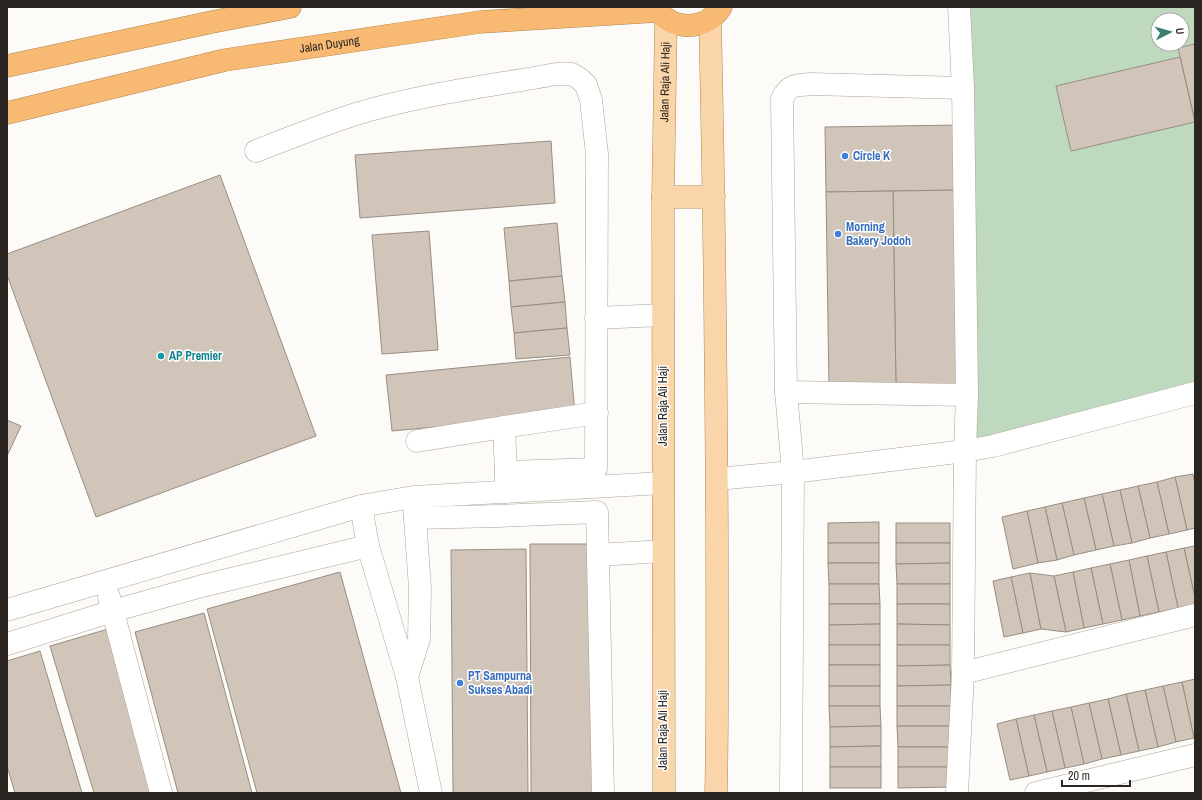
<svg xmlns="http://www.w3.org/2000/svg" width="1202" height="800" font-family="'Archivo Narrow',sans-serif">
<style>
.green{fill:#bed9be;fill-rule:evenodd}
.building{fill:#d1c5b9;stroke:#988d82}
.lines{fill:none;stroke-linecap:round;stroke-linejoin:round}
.minor-casing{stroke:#aea297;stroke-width:23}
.major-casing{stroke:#b08656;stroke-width:23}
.highway-casing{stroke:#b08656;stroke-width:23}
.minor{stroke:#fff;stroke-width:22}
.major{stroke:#fbd5aa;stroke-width:22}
.highway{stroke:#f8b972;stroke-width:22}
.shop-dot{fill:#3f7fe0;stroke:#fff;stroke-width:1.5}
.culture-dot{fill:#0f9aa8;stroke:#fff;stroke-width:1.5}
.labels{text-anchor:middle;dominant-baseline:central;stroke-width:3;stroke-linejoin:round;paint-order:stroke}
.street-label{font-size:12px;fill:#2b2622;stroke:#fff}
.shop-label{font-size:12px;font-weight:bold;fill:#366cbe;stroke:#fff;text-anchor:start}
.culture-label{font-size:12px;font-weight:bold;fill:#0d838f;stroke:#fff;text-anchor:start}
</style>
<rect width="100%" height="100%" fill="#fdfbf8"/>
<path class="green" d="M967,7H1195V385L970,447ZM1158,20H1182V44H1158Z"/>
<g class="building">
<path d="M1195,44V121L1178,48Z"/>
<path d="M1180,57L1195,122L1071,151L1056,86Z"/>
<path d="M959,125L960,190L826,192L825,127Z"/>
<path d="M551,141L555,203L360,218L355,155Z"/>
<path d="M220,175L316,436L96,517L7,275V254Z"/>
<path d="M960,190L963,386L896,387L893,191Z"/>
<path d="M893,191L896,387L829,388L826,192Z"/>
<path d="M557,223L562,276L509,281L504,228Z"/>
<path d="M429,231L438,350L382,354L372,235Z"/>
<path d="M562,276L565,302L511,307L509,281Z"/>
<path d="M565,302L567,328L514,333L511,307Z"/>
<path d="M567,328L570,355L516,359L514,333Z"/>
<path d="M570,357L575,414L392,431L386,375Z"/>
<path d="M7,420L21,426L7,456Z"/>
<path d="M1193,474L1195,484V528L1187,530L1175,477Z"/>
<path d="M1175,477L1187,530L1169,534L1157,482Z"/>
<path d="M1157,482L1169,534L1150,538L1138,486Z"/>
<path d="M1138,486L1150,538L1132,543L1120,490Z"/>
<path d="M1120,490L1132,543L1114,546L1102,494Z"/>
<path d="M1102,494L1114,546L1096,550L1084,498Z"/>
<path d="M1084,498L1096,550L1074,555L1062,503Z"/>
<path d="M1062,503L1074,555L1057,560L1045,507Z"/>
<path d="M1045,507L1057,560L1038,563L1027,511Z"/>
<path d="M1027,511L1038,563L1013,569L1002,517Z"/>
<path d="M879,522V543H828V523Z"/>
<rect x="896" y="523" width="54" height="20"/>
<rect x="828" y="543" width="51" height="20"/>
<path d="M896,543H950V563L896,564Z"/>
<path d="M530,544H594L596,793H531Z"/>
<path d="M1195,546V598L1184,548Z"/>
<path d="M1184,548L1195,598V604L1178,608L1166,552Z"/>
<path d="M526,549L528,793H453L451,550Z"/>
<path d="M1166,552L1178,608L1159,612L1147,556Z"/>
<path d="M1147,556L1159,612L1140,616L1129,560Z"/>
<path d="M1129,560L1140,616L1122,620L1110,564Z"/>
<path d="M828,563H879V584H829Z"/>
<path d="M950,563V584H897L896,564Z"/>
<path d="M1110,564L1122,620L1103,624L1091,568Z"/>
<path d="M1091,568L1103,624L1084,628L1073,572Z"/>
<path d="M340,572L401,793H257L207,609Z"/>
<path d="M1073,572L1084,628L1066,632L1054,576Z"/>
<path d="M1030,573L1041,629L1023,633L1011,577Z"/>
<path d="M1030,573L1054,576L1066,632L1041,629Z"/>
<path d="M1011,577L1023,633L1004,637L993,581Z"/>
<path d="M829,584H879L880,604H829Z"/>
<rect x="897" y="584" width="53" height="20"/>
<path d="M829,604H880V624L829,625Z"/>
<path d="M897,604H950V625L897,624Z"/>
<path d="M204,613L252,793H178L135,632Z"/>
<path d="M880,624V645H829V625Z"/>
<path d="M897,624L950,625V645H897Z"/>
<path d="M108,629L157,793H94L50,646Z"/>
<rect x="829" y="645" width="51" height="20"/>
<path d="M897,645H950V665L897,666Z"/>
<path d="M40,651L82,793H15L7,766V661Z"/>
<rect x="829" y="665" width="51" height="21"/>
<path d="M950,665L951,685L897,686V666Z"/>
<path d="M1195,679V738H1194L1182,682Z"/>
<path d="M1182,682L1194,738L1176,742L1163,686Z"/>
<path d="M951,685V706H897V686Z"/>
<rect x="829" y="686" width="51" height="20"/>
<path d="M1163,686L1176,742L1158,747L1145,690Z"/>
<path d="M1145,690L1158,747L1139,751L1126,694Z"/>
<path d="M1126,694L1139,751L1121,755L1108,699Z"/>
<path d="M1108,699L1121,755L1102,759L1089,703Z"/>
<path d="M1089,703L1102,759L1084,764L1071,707Z"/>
<path d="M829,706H880L881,726L830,727Z"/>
<rect x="897" y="706" width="54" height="20"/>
<path d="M1071,707L1084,764L1065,768L1052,711Z"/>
<path d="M1052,711L1065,768L1047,772L1034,715Z"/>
<path d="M1034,715L1047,772L1029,776L1016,719Z"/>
<path d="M1016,719L1029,776L1010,780L997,724Z"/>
<path d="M881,726V746L830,747V727Z"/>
<path d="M897,726H951V747H898Z"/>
<path d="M881,746V767H830V747Z"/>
<rect x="898" y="747" width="53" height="20"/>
<rect x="830" y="767" width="51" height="21"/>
<path d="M898,767H951V787L898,788Z"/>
</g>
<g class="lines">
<g class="minor-casing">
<g id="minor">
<path d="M256,151C289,138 322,125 356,114C421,94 490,86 556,74H572L580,79L586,85L591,100L597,154L596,469L506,472V492"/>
<path d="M596,318L663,315"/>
<path d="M786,392L967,395"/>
<path d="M504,427L597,413"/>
<path d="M417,441L504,427L506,472"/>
<path d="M717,479L793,472L965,451L993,446L1195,393"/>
<path d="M361,506L368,546L407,677L431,793"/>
<path d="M415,518L498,516L597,512L603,793"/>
<path d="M598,555L663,551"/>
<path d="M109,597L161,793"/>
<path d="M7,610L361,506L413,497L663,483"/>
<path d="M7,644L113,611L202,586L368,546"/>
<path d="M963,673L1195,615"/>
<path d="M407,677L419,639L420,588L414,504"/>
<path d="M791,793L793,472L786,392L782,99C790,83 796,86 811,84L963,88"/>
<path d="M957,793L963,673L965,451L967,395L963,88L959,7"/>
<path d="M1036,793L1195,755"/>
</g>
</g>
<g class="major-casing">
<g id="major">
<path d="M710,19C714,190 716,362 717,533C717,619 718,706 716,793"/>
<path d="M663,197H714"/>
<path id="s1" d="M664,793L663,197L666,19"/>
</g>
</g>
<g class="highway-casing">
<g id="highway">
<path d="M656,7C670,32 707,31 721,7"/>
<path d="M7,66L212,22L290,7"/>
<path id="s2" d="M7,113L225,60L480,22L658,11"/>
</g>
</g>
<use href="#minor" class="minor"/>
<use href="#major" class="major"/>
<use href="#highway" class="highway"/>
</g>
<g class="shop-dot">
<circle cx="845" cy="156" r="4"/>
<circle cx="838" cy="234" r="4"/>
<circle cx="460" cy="683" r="4"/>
</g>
<circle class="culture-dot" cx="161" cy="356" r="4"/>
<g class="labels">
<g class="street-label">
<text stroke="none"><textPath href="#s2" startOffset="330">Jalan Duyung</textPath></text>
<text stroke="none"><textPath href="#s1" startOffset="711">Jalan Raja Ali Haji</textPath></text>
<text transform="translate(663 406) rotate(-90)">Jalan Raja Ali Haji</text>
<text transform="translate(663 730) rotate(-90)">Jalan Raja Ali Haji</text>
</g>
<g class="shop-label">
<text x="853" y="156">Circle K</text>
<text x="846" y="227">Morning<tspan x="846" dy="14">Bakery Jodoh</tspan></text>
<text x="468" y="676">PT Sampurna<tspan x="468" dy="14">Sukses Abadi</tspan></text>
</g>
<g class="culture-label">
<text x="169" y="356">AP Premier</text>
</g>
</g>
<rect width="1202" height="800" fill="none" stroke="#2b2622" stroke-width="16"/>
<g transform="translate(1170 32) rotate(84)"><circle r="19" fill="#ffffff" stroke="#aaa8a7"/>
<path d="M0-3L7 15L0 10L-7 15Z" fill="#3b7f73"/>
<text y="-6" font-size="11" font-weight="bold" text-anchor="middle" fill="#2b2622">U</text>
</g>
<path d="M1062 780v6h68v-6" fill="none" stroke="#2b2622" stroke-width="2"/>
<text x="1068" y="780" font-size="12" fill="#2b2622" stroke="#ffffff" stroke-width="3" paint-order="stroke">20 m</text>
</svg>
